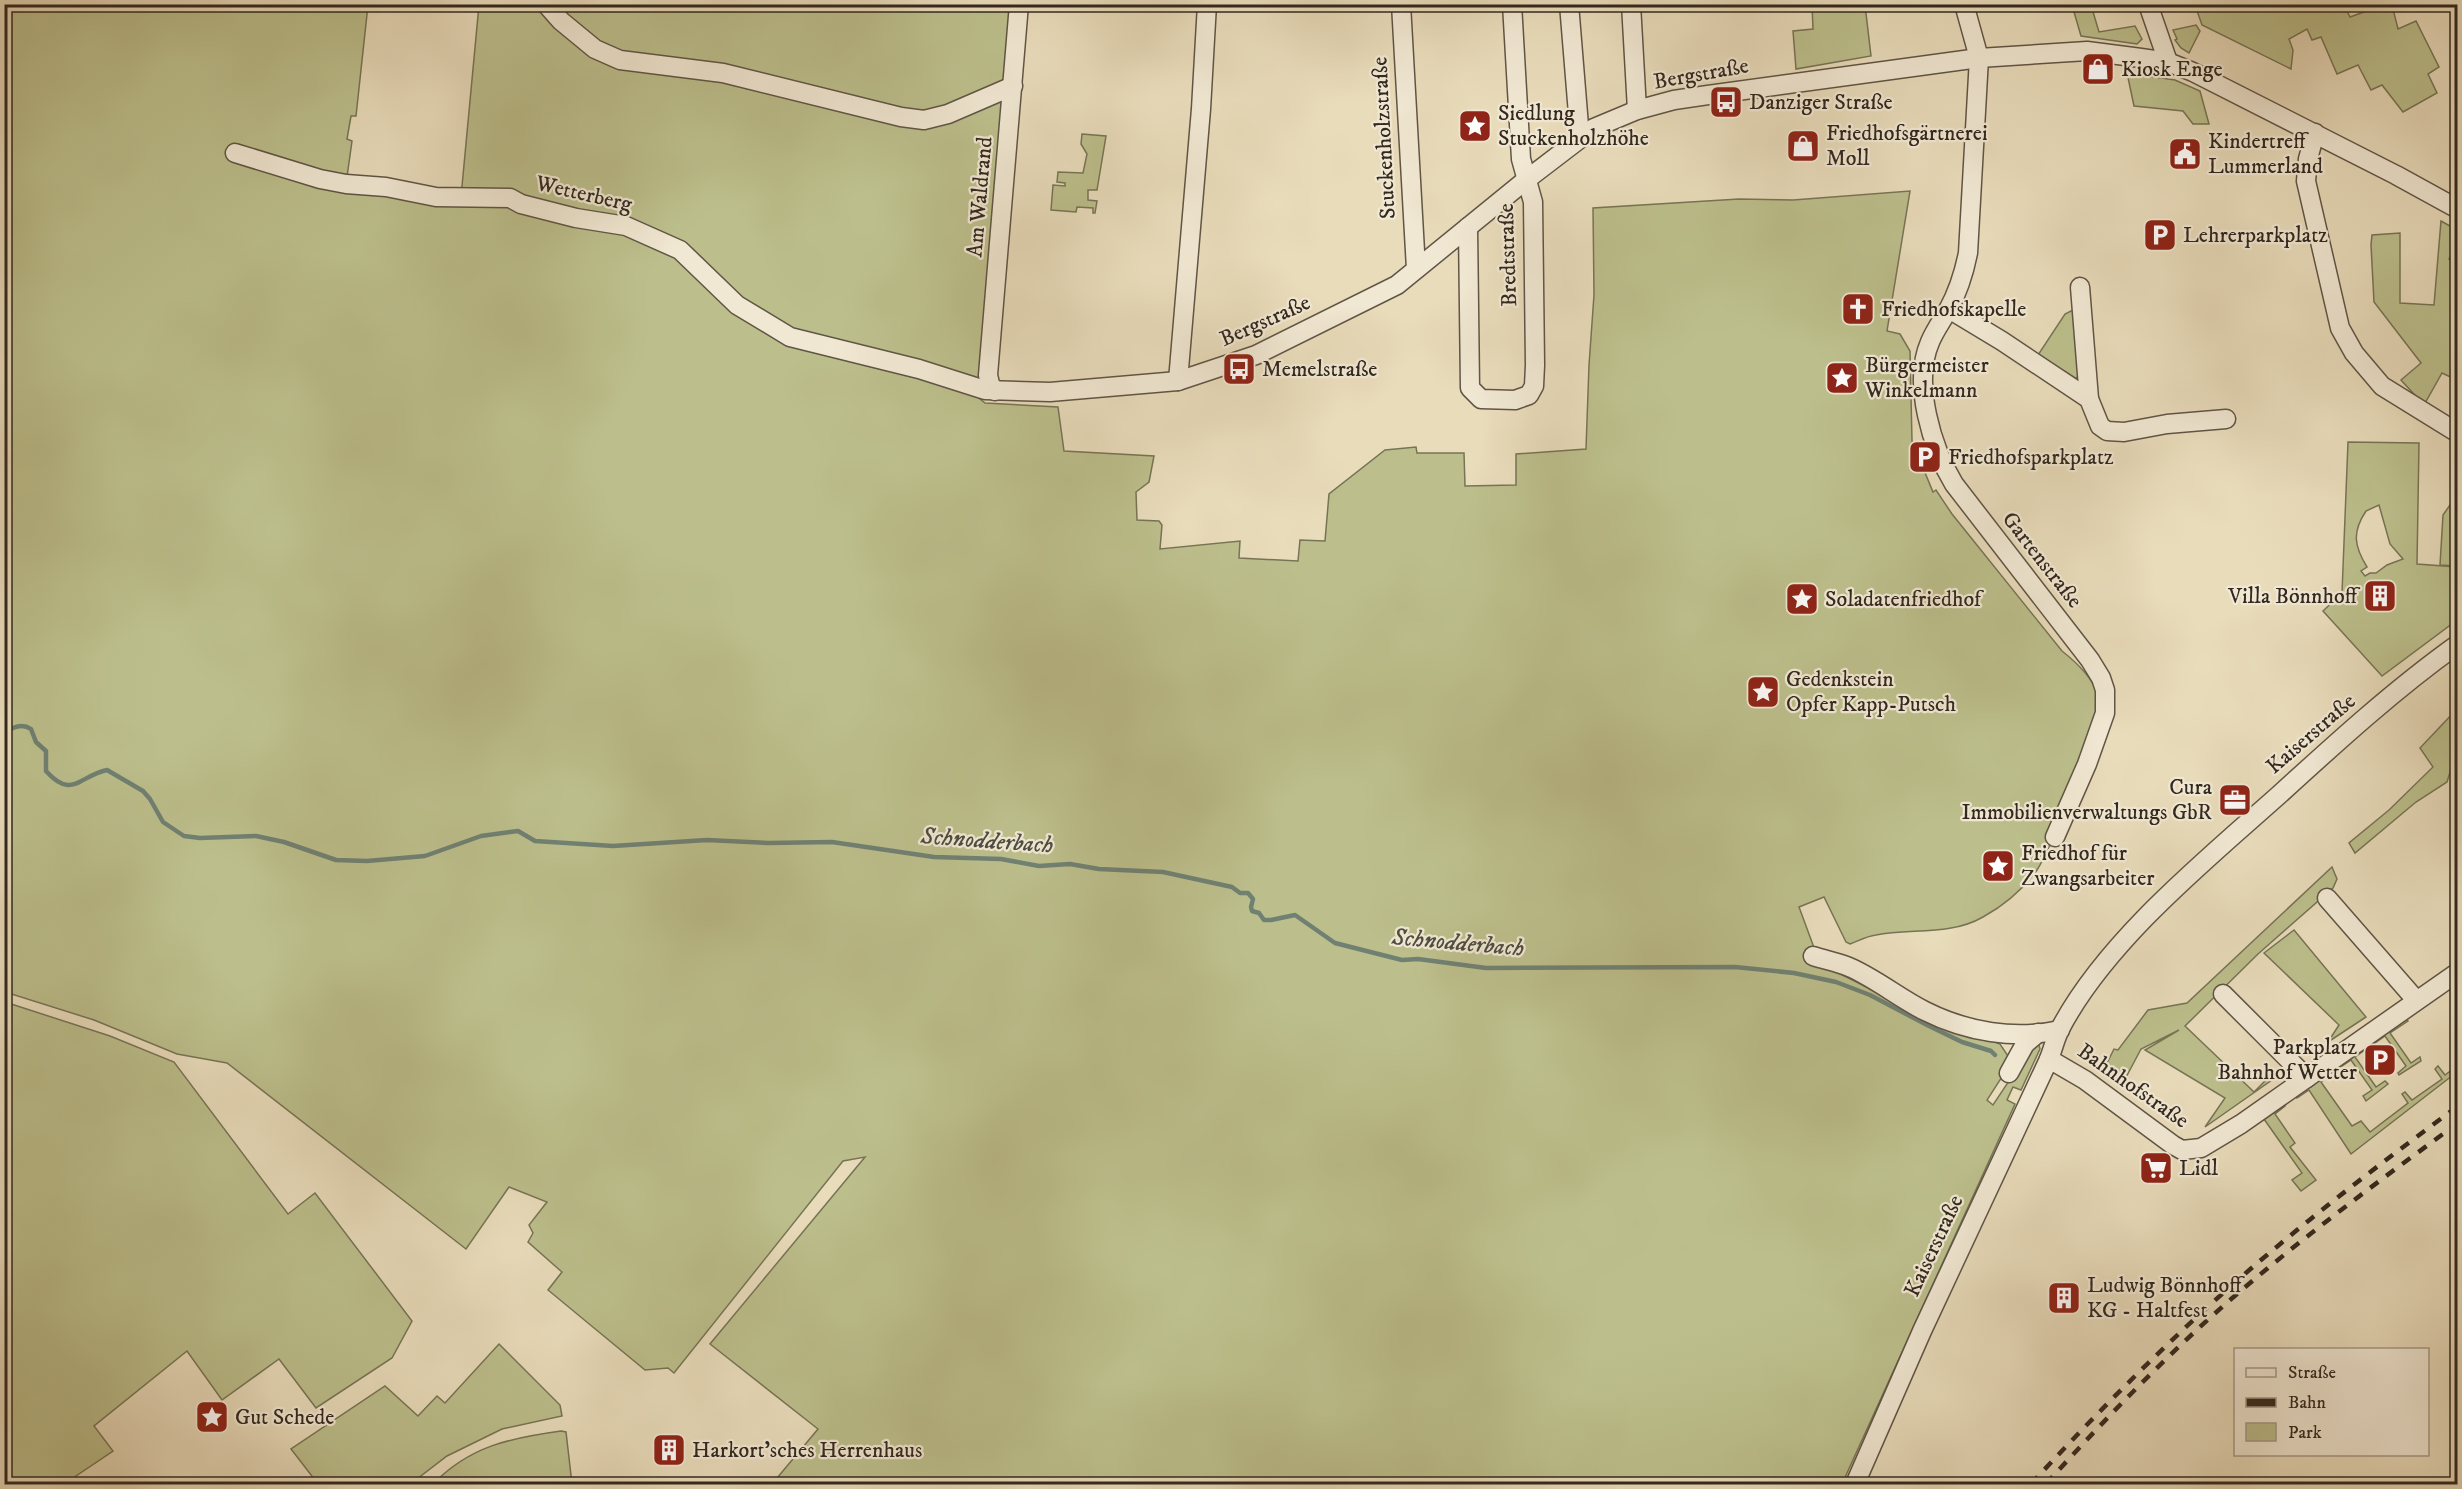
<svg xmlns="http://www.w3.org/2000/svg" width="2462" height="1489" font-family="'IM FELL DW Pica',serif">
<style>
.green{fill:#bcbf8c;stroke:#777456;stroke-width:1.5;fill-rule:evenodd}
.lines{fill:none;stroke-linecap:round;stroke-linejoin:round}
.stream{stroke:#708173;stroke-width:4.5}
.minor-casing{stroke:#605546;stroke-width:21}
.minor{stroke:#f1e8d3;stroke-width:18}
.rail{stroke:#32281f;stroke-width:4.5;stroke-dasharray:10 10;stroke-linecap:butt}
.labels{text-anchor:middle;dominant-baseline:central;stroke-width:4.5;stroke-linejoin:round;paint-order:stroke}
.poi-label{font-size:22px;fill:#32281f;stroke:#f1e8d3;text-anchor:start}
.street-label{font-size:22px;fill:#32281f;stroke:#f1e8d3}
.water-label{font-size:24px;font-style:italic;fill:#4c4d42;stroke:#f1e8d3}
</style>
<rect width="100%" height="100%" fill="#e9dcbb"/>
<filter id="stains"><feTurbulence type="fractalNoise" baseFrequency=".00333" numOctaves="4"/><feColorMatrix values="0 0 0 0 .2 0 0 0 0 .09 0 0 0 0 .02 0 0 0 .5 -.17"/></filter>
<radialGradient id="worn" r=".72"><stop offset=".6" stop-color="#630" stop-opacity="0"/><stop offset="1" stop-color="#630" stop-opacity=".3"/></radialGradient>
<g class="green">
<path d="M4,5H368L356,116H351L347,139L352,141L346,184L461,197L479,5H1014L982,382L978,391L979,398L985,403L1058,407L1064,451L1154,456L1149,482L1136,492L1137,520L1159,521L1162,525L1160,549L1240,541L1239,558L1298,561L1300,540L1325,541L1329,494L1385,450L1416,447L1417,453H1464L1465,486L1516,485V454L1586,449L1589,365L1594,295L1593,208L1739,199L1793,200L1910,191L1887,331L1900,334L1910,351L1912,441L1933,492L1936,490L1952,514L2062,651C2076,662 2093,679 2099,696C2107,716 2051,849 2037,870C2023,889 2003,906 1983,917C1950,936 1911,928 1876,935C1867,936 1858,941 1850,944L1846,942L1824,897L1799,907L1816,953L1830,969L1925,1016L2000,1044L2010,1059L2009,1066L1987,1100L1993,1105L2033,1045H2039L2040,1049L2021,1090L2013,1087L2007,1100L2015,1104L1842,1484H772L818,1429L710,1344L865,1157L843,1161L674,1373L668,1368L645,1370L548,1290L562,1272L528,1242L533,1233L529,1225L547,1202L509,1187L466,1249L227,1063L177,1054L94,1020L5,992Z"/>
<path d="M1812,5H1865L1871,56L1796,69L1793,31L1813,29Z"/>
<path d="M2072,5H2091L2099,32L2135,26L2142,39L2137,44L2081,36Z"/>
<path d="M2195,5H2344L2350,17L2383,5H2392L2398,29L2416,21L2439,67L2428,74L2437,93L2403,112L2382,85L2371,90L2358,65L2337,74L2321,37L2312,40L2307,29L2289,39L2293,50L2291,69L2202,25Z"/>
<path d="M2196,25L2200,31L2189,53L2181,48L2175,40L2177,39L2173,30Z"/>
<path d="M2127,73L2175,80L2200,91L2209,124H2193L2183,111L2134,106Z"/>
<path d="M1082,134L1106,136L1097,190H1088V200L1097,201L1095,213H1093V208L1077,207L1076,212L1051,210L1053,185L1065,186V183L1057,182L1058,172L1083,173L1087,154L1081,144Z"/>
<path d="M2441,221L2457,230V241L2449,259L2457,264V380L2442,373L2424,405L2401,380L2421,363L2374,302L2371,245L2372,235L2400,233V303L2434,305Z"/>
<path d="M2071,311H2073L2079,377L2075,378L2038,355L2065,314Z"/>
<path d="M2348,442L2419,443L2417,564L2457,567V620L2382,676L2323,611L2342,593ZM2379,505L2390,544L2403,559L2387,565L2376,573H2370L2365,576L2361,571L2367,567C2354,546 2352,532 2366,511Z"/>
<path d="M2457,495V566L2440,565L2443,515Z"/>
<path d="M2457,709V750L2447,782L2416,802L2355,853L2349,843L2389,810L2433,767L2420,748Z"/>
<path d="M2332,867L2337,879L2333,888L2258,954L2185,1026L2254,1092L2276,1070L2279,1075L2205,1127L2225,1098L2145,1050L2179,1030L2141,1049L2122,1085L2103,1071L2114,1049L2118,1050L2148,1010L2187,1003Z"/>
<path d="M2294,930L2366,1017L2328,1042L2339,1025L2264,953Z"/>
<path d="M5,1002L110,1036L174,1062L288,1214L315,1193L412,1321L392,1358L316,1408L279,1359L222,1400L187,1351L94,1426L113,1451L64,1484H5Z"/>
<path d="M2406,1017L2408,1021L2390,1033L2411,1063L2420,1057L2421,1061L2399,1075L2398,1073L2406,1066L2385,1036L2355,1057L2376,1087L2385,1081L2388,1084L2366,1101L2363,1096L2372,1090L2351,1060L2342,1066L2339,1063Z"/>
<path d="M2438,1066L2445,1075L2457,1066V1072L2351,1154L2309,1090L2297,1098L2294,1094L2327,1071L2329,1075L2321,1082L2352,1126L2361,1121L2370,1132L2408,1103L2402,1094L2405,1092L2412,1100L2442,1079L2435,1069Z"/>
<path d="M2283,1102L2285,1106L2275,1114L2295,1143L2290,1147L2316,1180L2301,1191L2292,1180L2302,1173L2264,1119Z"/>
<path d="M499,1344L560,1405L562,1416L502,1429L447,1456L417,1479L414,1484H318L291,1449L385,1386L418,1416L437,1396L445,1403Z"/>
<path d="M561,1431L566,1432L572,1484H433C470,1446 510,1438 561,1431Z"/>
</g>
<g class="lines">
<path class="stream" d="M4,733C13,727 22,723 31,729L36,742L46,751V771C72,800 79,776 107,770L143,791L150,799L163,822L184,836L200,838L256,836L284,842L336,860L367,861L425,856L481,836L518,831L535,841L613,846L707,840L768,843L832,842L934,857L1001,859L1039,866L1070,864L1099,869L1163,872L1232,887L1240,893H1248L1253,899L1251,907L1252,911L1259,913L1264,920H1271L1295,915L1335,943L1402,960L1418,959L1486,968L1735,967L1794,973L1836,982L1870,995L1929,1026L1962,1042L1991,1051L1995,1055"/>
<g class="minor-casing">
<g id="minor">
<path d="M546,4L561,21L595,49L620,60L723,73L901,117L924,120L948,114L1013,86"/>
<path d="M1401,4L1416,269"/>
<path d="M1569,4L1579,126L1583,135"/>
<path d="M1631,4L1637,110"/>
<path d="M1964,4L1979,58L1968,253C1964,273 1958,292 1948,310C1942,321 1935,330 1930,342C1912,383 1932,448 1954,484L2090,660L2101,678L2105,690V713L2087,764L2055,837"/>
<path d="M2148,4L2168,62"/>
<path d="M2315,133L2308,159L2306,181L2340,328L2354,353L2382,386L2458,433"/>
<path d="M235,153L320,179L346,184L386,187L436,197L510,198L521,204L576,218L626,226L680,250L737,305L790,337L919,369L985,390L1050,392L1178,381L1256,355L1397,285L1526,180L1594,128L1637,110L1674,100L1708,95L1979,58L2087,51L2141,58L2168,62L2193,72L2396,175L2458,209"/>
<path d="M1468,227L1470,388L1481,399L1515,400L1529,395L1534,386L1535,365L1533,202L1521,159L1512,4"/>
<path d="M2080,287L2089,399"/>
<path d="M1949,309L2002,341L2089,399L2100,426L2107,431L2124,432L2167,424L2226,419"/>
<path d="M1178,381L1201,109L1207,4"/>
<path d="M995,391L990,384L988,375L1019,4"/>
<path d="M2327,898L2416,1000"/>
<path d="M1813,956C1825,960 1837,962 1849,967C1875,978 1899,998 1925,1011C1967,1032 2015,1040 2060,1030"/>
<path d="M2223,994L2307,1078"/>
<path d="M2049,1059L2085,1080L2173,1145L2182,1150L2201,1148L2241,1124L2458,972"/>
<path d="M2009,1073L2025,1044L2038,1033"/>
<path d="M1855,1484L1922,1331L2049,1059C2053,1049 2055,1039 2060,1029C2106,941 2206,860 2280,794C2337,742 2395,689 2458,644"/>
</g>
</g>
<use href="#minor" class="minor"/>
<g class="rail">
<path d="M2031,1484C2092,1418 2155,1354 2222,1294C2297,1227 2377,1166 2458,1106"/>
<path d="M2046,1484C2104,1420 2165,1357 2230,1300C2303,1237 2380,1180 2458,1123"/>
</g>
</g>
<defs>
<g id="shop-square" transform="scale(1.725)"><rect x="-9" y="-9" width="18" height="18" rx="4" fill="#8f2418" stroke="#f1e8d3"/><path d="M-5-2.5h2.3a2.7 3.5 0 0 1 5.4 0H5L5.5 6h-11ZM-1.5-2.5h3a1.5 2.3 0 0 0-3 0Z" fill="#fff"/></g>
<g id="bus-square" transform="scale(1.725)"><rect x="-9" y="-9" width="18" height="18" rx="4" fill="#8f2418" stroke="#f1e8d3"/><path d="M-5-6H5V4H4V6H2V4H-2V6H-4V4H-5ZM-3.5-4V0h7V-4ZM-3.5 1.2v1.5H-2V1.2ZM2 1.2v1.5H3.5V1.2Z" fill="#fff"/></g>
<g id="sight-square" transform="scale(1.725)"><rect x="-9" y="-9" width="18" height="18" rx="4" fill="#8f2418" stroke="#f1e8d3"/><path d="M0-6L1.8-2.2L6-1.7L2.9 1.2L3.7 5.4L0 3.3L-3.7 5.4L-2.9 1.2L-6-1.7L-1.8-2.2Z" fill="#fff"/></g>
<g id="civic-square" transform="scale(1.725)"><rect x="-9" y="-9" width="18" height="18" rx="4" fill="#8f2418" stroke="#f1e8d3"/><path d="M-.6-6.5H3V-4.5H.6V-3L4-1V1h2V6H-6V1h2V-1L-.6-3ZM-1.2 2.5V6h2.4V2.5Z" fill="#fff"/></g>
<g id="parking-square" transform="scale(1.725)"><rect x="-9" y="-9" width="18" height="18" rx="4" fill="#8f2418" stroke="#f1e8d3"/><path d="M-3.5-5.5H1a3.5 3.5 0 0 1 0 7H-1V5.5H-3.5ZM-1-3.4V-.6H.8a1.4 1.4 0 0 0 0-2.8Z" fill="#fff"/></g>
<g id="church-square" transform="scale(1.725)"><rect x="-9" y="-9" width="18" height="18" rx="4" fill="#8f2418" stroke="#f1e8d3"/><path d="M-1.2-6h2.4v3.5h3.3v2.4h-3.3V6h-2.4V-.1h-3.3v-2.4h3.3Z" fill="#fff"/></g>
<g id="building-square" transform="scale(1.725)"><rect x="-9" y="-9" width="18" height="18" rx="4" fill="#8f2418" stroke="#f1e8d3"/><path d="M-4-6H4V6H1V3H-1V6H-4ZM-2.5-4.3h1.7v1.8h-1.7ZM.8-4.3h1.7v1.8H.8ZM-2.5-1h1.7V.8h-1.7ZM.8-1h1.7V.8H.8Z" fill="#fff"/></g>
<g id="office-square" transform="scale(1.725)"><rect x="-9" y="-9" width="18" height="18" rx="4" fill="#8f2418" stroke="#f1e8d3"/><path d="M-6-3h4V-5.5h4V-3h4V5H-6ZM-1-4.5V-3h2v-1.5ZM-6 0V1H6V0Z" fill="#fff"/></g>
<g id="supermarket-square" transform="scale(1.725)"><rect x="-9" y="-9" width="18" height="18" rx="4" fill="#8f2418" stroke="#f1e8d3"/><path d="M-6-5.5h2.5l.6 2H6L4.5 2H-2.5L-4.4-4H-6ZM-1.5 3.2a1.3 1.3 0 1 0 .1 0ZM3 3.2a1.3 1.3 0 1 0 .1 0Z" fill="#fff"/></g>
</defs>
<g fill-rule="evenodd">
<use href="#shop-square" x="2098" y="69"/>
<use href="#bus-square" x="1726" y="102"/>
<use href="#sight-square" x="1475" y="126"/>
<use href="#shop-square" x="1803" y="146"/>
<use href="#civic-square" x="2185" y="154"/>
<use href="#parking-square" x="2160" y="235"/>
<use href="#church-square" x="1858" y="309"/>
<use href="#bus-square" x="1239" y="369"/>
<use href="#sight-square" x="1842" y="378"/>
<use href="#parking-square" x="1925" y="457"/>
<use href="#building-square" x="2380" y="596"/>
<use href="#sight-square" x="1802" y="599"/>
<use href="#sight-square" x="1763" y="692"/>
<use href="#office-square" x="2235" y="800"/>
<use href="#sight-square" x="1998" y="866"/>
<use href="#parking-square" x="2380" y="1060"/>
<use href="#supermarket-square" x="2156" y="1168"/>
<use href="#building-square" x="2064" y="1298"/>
<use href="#sight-square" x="212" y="1417"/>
<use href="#building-square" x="669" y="1450"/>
</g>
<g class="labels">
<g class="poi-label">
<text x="2121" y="69">Kiosk Enge</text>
<text x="1749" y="102">Danziger Straße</text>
<text x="1498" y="113">Siedlung<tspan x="1498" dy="25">Stuckenholzhöhe</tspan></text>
<text x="1826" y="133">Friedhofsgärtnerei<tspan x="1826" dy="25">Moll</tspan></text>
<text x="2208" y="141">Kindertreff<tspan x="2208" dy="25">Lummerland</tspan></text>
<text x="2183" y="235">Lehrerparkplatz</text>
<text x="1881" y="309">Friedhofskapelle</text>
<text x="1865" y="365">Bürgermeister<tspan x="1865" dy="25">Winkelmann</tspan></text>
<text x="1262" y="369">Memelstraße</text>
<text x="1948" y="457">Friedhofsparkplatz</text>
<text x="2357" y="596" text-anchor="end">Villa Bönnhoff</text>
<text x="1825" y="599">Soladatenfriedhof</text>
<text x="1786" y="679">Gedenkstein<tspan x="1786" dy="25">Opfer Kapp-Putsch</tspan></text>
<text x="2212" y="787" text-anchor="end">Cura<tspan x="2212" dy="25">Immobilienverwaltungs GbR</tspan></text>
<text x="2021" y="853">Friedhof für<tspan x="2021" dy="25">Zwangsarbeiter</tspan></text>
<text x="2357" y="1047" text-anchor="end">Parkplatz<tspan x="2357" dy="25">Bahnhof Wetter</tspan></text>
<text x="2179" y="1168">Lidl</text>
<text x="2087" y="1285">Ludwig Bönnhoff<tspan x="2087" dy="25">KG - Haltfest</tspan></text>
<text x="235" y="1417">Gut Schede</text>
<text x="692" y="1450">Harkort'sches Herrenhaus</text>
</g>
<g class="street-label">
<text transform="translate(1701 74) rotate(-10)">Bergstraße</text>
<text transform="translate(1384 138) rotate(-93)">Stuckenholzstraße</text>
<text transform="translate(584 194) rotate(13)">Wetterberg</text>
<text transform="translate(980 197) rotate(-85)">Am Waldrand</text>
<text transform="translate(1508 255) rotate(-92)">Bredtstraße</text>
<text transform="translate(1265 321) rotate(-24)">Bergstraße</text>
<text transform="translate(2042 560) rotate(52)">Gartenstraße</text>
<text transform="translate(2311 734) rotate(-41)">Kaiserstraße</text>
<text transform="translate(2133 1086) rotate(35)">Bahnhofstraße</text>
<text transform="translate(1934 1246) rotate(-65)">Kaiserstraße</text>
</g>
<g class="water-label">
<text transform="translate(987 841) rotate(4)">Schnodderbach</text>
<text transform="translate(1458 943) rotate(5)">Schnodderbach</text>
</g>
</g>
<rect width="2462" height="1489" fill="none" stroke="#e9dcbb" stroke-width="24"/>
<rect x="6" y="6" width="2450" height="1477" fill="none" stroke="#32281f" stroke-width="3"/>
<rect x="12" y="12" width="2438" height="1465" fill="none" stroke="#32281f" stroke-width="1.5"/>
<rect x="2234" y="1348" width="195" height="108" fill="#f1e8d3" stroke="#a59b8b" stroke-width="1.5"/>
<rect x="2246" y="1368" width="30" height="9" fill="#f1e8d3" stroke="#a59b8b" stroke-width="1.5"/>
<text x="2288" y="1378" font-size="18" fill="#32281f">Straße</text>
<rect x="2246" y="1398" width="30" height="9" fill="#32281f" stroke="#a59b8b" stroke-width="1.5"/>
<text x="2288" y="1408" font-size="18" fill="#32281f">Bahn</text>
<rect x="2246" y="1423" width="30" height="18" fill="#bcbf8c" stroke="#a59b8b" stroke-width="1.5"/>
<text x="2288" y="1438" font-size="18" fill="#32281f">Park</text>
<rect width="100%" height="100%" filter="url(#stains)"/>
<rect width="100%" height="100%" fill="url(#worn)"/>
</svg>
